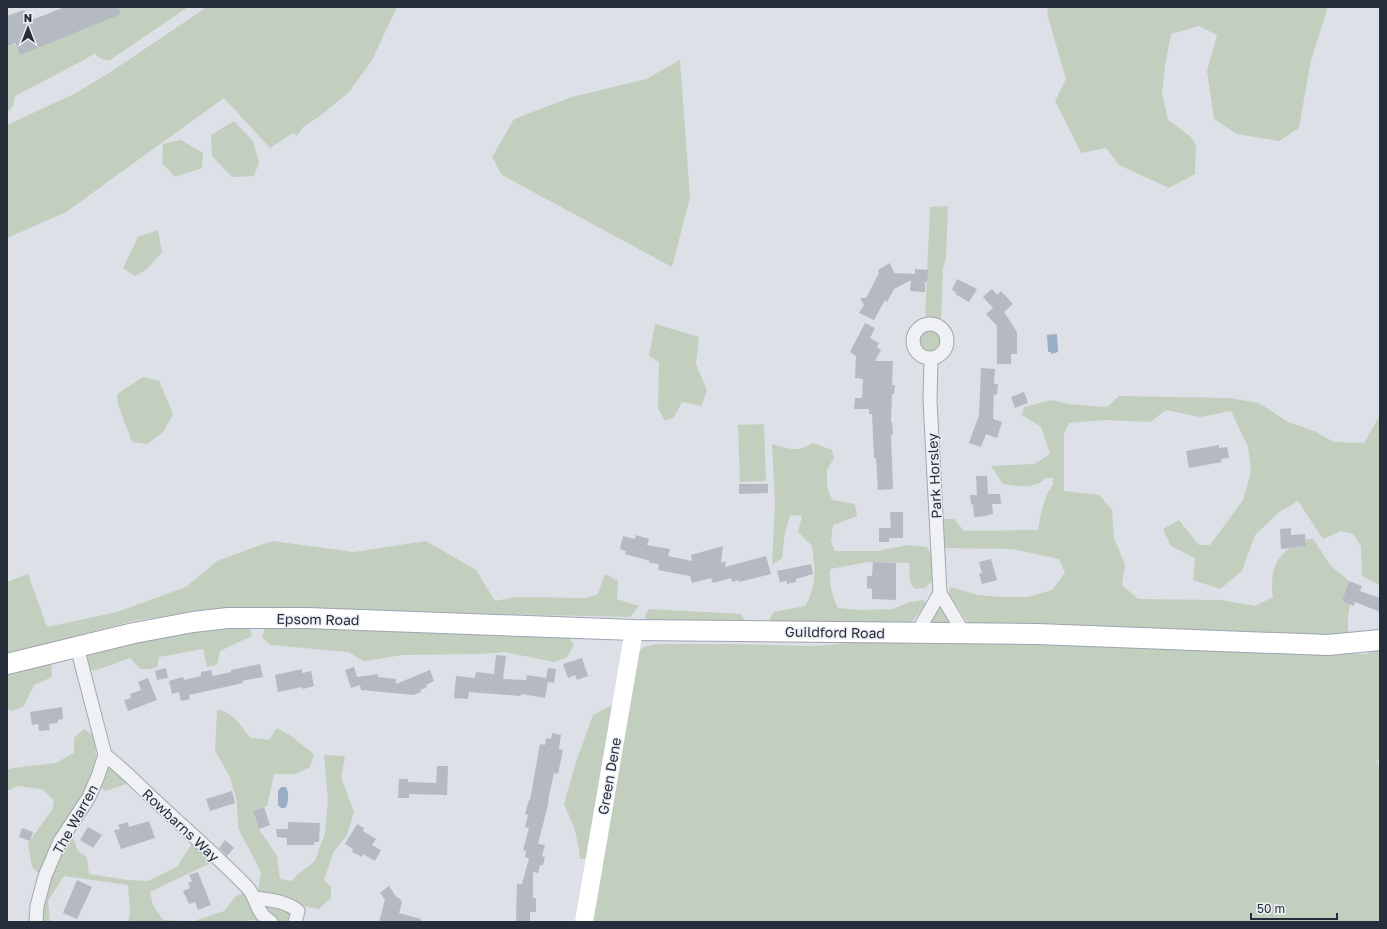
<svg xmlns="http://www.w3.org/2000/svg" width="1387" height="929" font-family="'Golos Text',sans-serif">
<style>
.green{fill:#c2cfbe}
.water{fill:#99adc4}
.building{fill:#b4b9c2}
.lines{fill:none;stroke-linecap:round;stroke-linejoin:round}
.street-casing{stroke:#a3a7af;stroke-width:15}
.primary-casing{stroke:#9da4b1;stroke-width:22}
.street{stroke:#eff1f4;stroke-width:13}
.secondary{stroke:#fff;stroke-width:18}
.primary{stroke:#fff;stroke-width:20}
.labels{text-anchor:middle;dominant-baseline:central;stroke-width:3;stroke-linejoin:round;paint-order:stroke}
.street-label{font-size:14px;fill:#272e3b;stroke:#eceff4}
</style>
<rect width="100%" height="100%" fill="#dde0e6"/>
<g class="green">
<path d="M118,7H188L110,60C103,60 99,59 95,53L84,60L15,96C14,103 14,108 7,112V47L15,44L20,55Z"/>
<path d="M207,7H397L372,60L349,92L320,116L303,127L297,136L293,133L270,148L224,98L66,212L7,238V125L74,94L109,73Z"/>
<path d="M1047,7H1328L1311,60L1299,128L1279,141L1237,134L1214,119L1207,71L1217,35L1199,26L1171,34L1165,65L1162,94L1168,120L1191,137L1196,145L1195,174L1169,188L1119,165L1106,148L1081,153L1055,101L1066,79L1048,17Z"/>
<path d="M680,60L690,197L672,267L502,175L492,157L514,119L572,97L646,79Z"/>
<path d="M234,121L253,141L259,163L254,176L232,177L212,156L211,135Z"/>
<path d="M181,140L203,153L202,168L175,177L162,163L163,144Z"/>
<path d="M948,206L946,258L943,269L941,320L925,319L930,207Z"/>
<path d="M158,230L162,252L147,269L135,276L123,268L138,237Z"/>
<path d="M655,324L699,337L696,364L707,391L701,406L682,402L674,417L665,421L658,408L659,362L649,356Z"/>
<circle cx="931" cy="340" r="12"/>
<path d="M1380,376V585L1362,576L1361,546L1353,534L1341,531L1323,539L1298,501L1279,512L1255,535L1242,571L1220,589L1193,580L1195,558L1171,546L1163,529L1179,520L1199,545H1210L1243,500L1251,472L1248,447L1231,411L1200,417L1166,410L1150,422L1104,420L1069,423L1064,433V491L1099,495L1112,510L1114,538L1125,564L1122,585L1138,599L1220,600L1255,606L1273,597C1270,578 1273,559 1290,548C1294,546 1301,547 1306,546V539H1313L1331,566L1349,581L1342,601L1350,604L1348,617V633L1337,640L977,629L968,623L949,594L950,587L978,595L1001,597H1028L1052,590L1065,573L1059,559L1012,549L943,548V519H954L964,531L1038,530C1041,514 1043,497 1053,485V478H1046C1034,490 1018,486 1003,484L991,466L1034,464L1050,454L1041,427L1022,415L1024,407L1051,400L1068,404L1107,407L1119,396L1229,398L1259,403L1288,422L1314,431L1334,442L1364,443L1379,417V384Z"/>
<path d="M143,377L159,381L173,414L163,432L147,444L132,442L118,405L117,394Z"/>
<path d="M764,424L766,481L740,482L738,425Z"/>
<path d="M813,443L832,450L834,458L827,470V487L832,500L855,504L857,516L833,525L831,541L835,551H877L908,545L927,547L933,559L932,581L925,588L915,589L910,582L909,563L868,562L830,569C829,583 832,596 838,608L859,610L893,609L910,602L924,600L926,604L910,624L775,623L769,620L774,612L805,606C817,587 815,568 812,546L798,532L802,516L790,515L785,532L782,558L772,565L775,503L772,444C789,449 797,453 813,443Z"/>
<path d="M272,541L354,552L426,541L476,570L495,601L515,597L585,598L598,594L605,574L618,581L617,599L639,606L630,617L227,608L137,620L7,654V582L28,574L47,627L117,612L186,587L217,561Z"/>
<path d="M941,606L952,624L928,628L934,608Z"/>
<path d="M649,609L741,614L745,620L737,622L647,620L644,617Z"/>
<path d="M248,623L252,636L220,651L217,665L207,667L203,649L159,657L157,667L151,669H140L130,658L94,671L88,668L84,654L85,649Z"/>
<path d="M266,624L568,636L574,645L566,658L554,662L504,652L480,654L403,655L364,661L348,652L270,645L262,637Z"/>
<path d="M870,641L1352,651L1359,654H1368L1373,647L1380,645V760L1377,761L1380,771V922H589L635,657L643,647L657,644H726L816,646Z"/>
<path d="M51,662L52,677L34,685L23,707L12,711L7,708V668Z"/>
<path d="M614,704L589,859H580L578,844L574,827L564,804L576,762L593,715Z"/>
<path d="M217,710C233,711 241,727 251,738L269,740L277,728L291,736L314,754L310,767L295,774H274L267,806L253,811L259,829L277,856L280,879L292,881L297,875L315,861L325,833L328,800L324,755L345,756L341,777L354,812L347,835L334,851L324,880L331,887V898L319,909L303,906L283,897H270L258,891L261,872L238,828L237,802L230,777L215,751Z"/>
<path d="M84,729L95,736L96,761L91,780L56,837L39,874L32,867L28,843L52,810L54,801L42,789L17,786L7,791V770L13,768L56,763L74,753V738Z"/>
<path d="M112,765L127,781L126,784L106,791L102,789L100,784L105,770L108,766Z"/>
<path d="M73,838L78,851L87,857L89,874L127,880L148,881L177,867L192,843L213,862L150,892L153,905L163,920L194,921L224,911L236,896L244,893L291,914L301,922H256L254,920L240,922H128L130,913L128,885L64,876L48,901L50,922H38L42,899L66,841Z"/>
</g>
<g class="water">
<path d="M1057,334L1058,352L1051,354V352H1048L1047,335Z"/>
<path d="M281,787H286C289,793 289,804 285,808H281L278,805V791Z"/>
</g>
<g class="building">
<path d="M65,7H118L121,14L20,55L15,43L7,47V16L24,10L29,21Z"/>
<path d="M890,263L894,273L915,274V269L928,270L927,282H925V292L910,291L911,280L894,289L887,302L885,300L874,320L859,313L864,305L860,298H866L879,273L878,270Z"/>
<path d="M957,279L977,289L969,302L955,294L956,292L952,290Z"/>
<path d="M992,289L997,295L1001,291L1013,304L1004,312L1017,332V354H1011V364H997V326L986,314L993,308L983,297Z"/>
<path d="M865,323L875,328L870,338L879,343L877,347L881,350L875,361H893L892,385H895L894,394H892L891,422H892L893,435H891L893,489L878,490L876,458H874L872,414H869V409H854L855,398H862L863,379L855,378L856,356L850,352Z"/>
<path d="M981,368L995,369L994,384H998L997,395L994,394L993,419L1002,422L997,438L986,434L981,447L969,443L979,415Z"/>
<path d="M1024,392L1028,403L1015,408L1011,397Z"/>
<path d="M1219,445V448L1227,447L1229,458L1221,459L1222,462L1189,468L1186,451Z"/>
<path d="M976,476H987L988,494H1000L1001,504H992L993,514L987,515V516L974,517L973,504L971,505L970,495H977Z"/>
<path d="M739,484H768V493L739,494Z"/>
<path d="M890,512H903V538H889V542H879V528H891Z"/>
<path d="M1291,528V535L1305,534L1306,546L1281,549L1280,529Z"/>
<path d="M636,535L649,539L647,545L670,549L668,556L692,561L691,555L723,546L721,563L726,561L725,567L766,556L771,574L739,582V580L732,582L731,578L713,583L711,578L692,583L690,576L658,570L659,564L649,563L650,561L625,554L626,551L620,549L623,536L635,539Z"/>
<path d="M991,559L997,580L982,584L979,574L982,573L979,562Z"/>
<path d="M873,562L896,563V600L872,599V589L867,588V576H872Z"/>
<path d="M811,564L813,574L796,579V582L787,584V581L780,582L777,571Z"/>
<path d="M1349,581L1362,586L1360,591L1380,598V612L1355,602L1354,606L1342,601Z"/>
<path d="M496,655L506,656L503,679L526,680L527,675L546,678L548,668L556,669L554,683L548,682L545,698L522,694V695L519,696L469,692L468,699L454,698L456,676L475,678L476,672L494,674Z"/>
<path d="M582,658L588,676L577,680L575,675L568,678L563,664Z"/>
<path d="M260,664L263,677L242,681L243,683L189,695L190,699L181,701L179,692L172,694L169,681L183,677L184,680L201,676V672L211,670L213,676L231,672V670Z"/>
<path d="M354,667L357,677L378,674V677L396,679V684L430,670L434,681L426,685L427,687L420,690L421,692L414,695L361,690L360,685L351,688L345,670Z"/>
<path d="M166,668L168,678L157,680L155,671Z"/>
<path d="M302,669V673L311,671L314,686L303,689L302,687L278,692L275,675Z"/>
<path d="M148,678L157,700L128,711L124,700L131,698L130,694L141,690L138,682Z"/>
<path d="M62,707L63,719L58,720V723L49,724L50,730L39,731L38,724L32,725L30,712Z"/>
<path d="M552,733L561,735L559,749L563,750L558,774L554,773L548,801H549L538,844L545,845L542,856L545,857L543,865H540L538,873L533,872V898H536V912H530V922H516L517,884H522L529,858L525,857L526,851L523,850L529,828L525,827L528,815L525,814L529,800H530L540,744L545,745L546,738L551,739Z"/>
<path d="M437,766H448L447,795L409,794V798H398L399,779H408V782L436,783Z"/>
<path d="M232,791L235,803L210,811L206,799Z"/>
<path d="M264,807L270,825L259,829L253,811Z"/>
<path d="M149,821L155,838L121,849L114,830L120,829L118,825L128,822L129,827Z"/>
<path d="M288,822L320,823L319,842H314V845H287V838L277,837L276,829H288Z"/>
<path d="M357,824L364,828L363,831L376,839L372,845L381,850L375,861L363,854L362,857L352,852L353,849L345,844Z"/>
<path d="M88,827L102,835L93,848L80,840Z"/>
<path d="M22,828L33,832L30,841L19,837Z"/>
<path d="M225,840L234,848L227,856L219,848Z"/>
<path d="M198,872L211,905L198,910L195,902L189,904L183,891L190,888L188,883L192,881L189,875Z"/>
<path d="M77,880L92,887L77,919L63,913Z"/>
<path d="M389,886L397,898H399L402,902L399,913L421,919V922H379L385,900L380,893Z"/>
</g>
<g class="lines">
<g class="street-casing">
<g id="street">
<circle cx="930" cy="341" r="17"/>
<path d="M940,593L959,625L961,633"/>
<path d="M919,633L922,624L940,593L930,400L931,359"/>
<path d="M105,755C125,770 142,789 161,806C190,833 220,859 247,887C254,894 255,903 260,911C262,916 267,919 271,922"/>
<path d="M255,898C271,900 286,901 298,911L295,922"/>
<path d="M36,922L37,906L45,876L60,841L89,797L98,776L105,755L77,647"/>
</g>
</g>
<g class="primary-casing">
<path id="primary" d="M7,664L134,633L193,622L228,618H307L634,630L1037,634L1328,645L1380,640"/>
</g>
<use href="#street" class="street"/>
<path class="secondary" d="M584,922L634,630"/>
<use href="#primary" class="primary"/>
</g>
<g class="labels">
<g class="street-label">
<text transform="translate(934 476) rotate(-93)">Park Horsley</text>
<text transform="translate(318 619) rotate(1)">Epsom Road</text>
<text transform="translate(835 632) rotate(1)">Guildford Road</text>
<text transform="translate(609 776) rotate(-80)">Green Dene</text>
<text transform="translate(75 819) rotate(-61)">The Warren</text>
<text transform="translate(181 825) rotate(43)">Rowbarns Way</text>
</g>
</g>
<rect width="1387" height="929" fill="none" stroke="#272e3b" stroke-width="16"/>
<g transform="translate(28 28)" stroke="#eceff4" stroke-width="3" paint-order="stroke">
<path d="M0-3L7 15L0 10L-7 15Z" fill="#272e3b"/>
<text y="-6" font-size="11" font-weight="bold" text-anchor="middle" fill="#272e3b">N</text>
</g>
<path d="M1251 913v6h86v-6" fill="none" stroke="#272e3b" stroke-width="2"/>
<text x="1257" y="913" font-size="12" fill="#272e3b" stroke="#eceff4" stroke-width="3" paint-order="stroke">50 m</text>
</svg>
